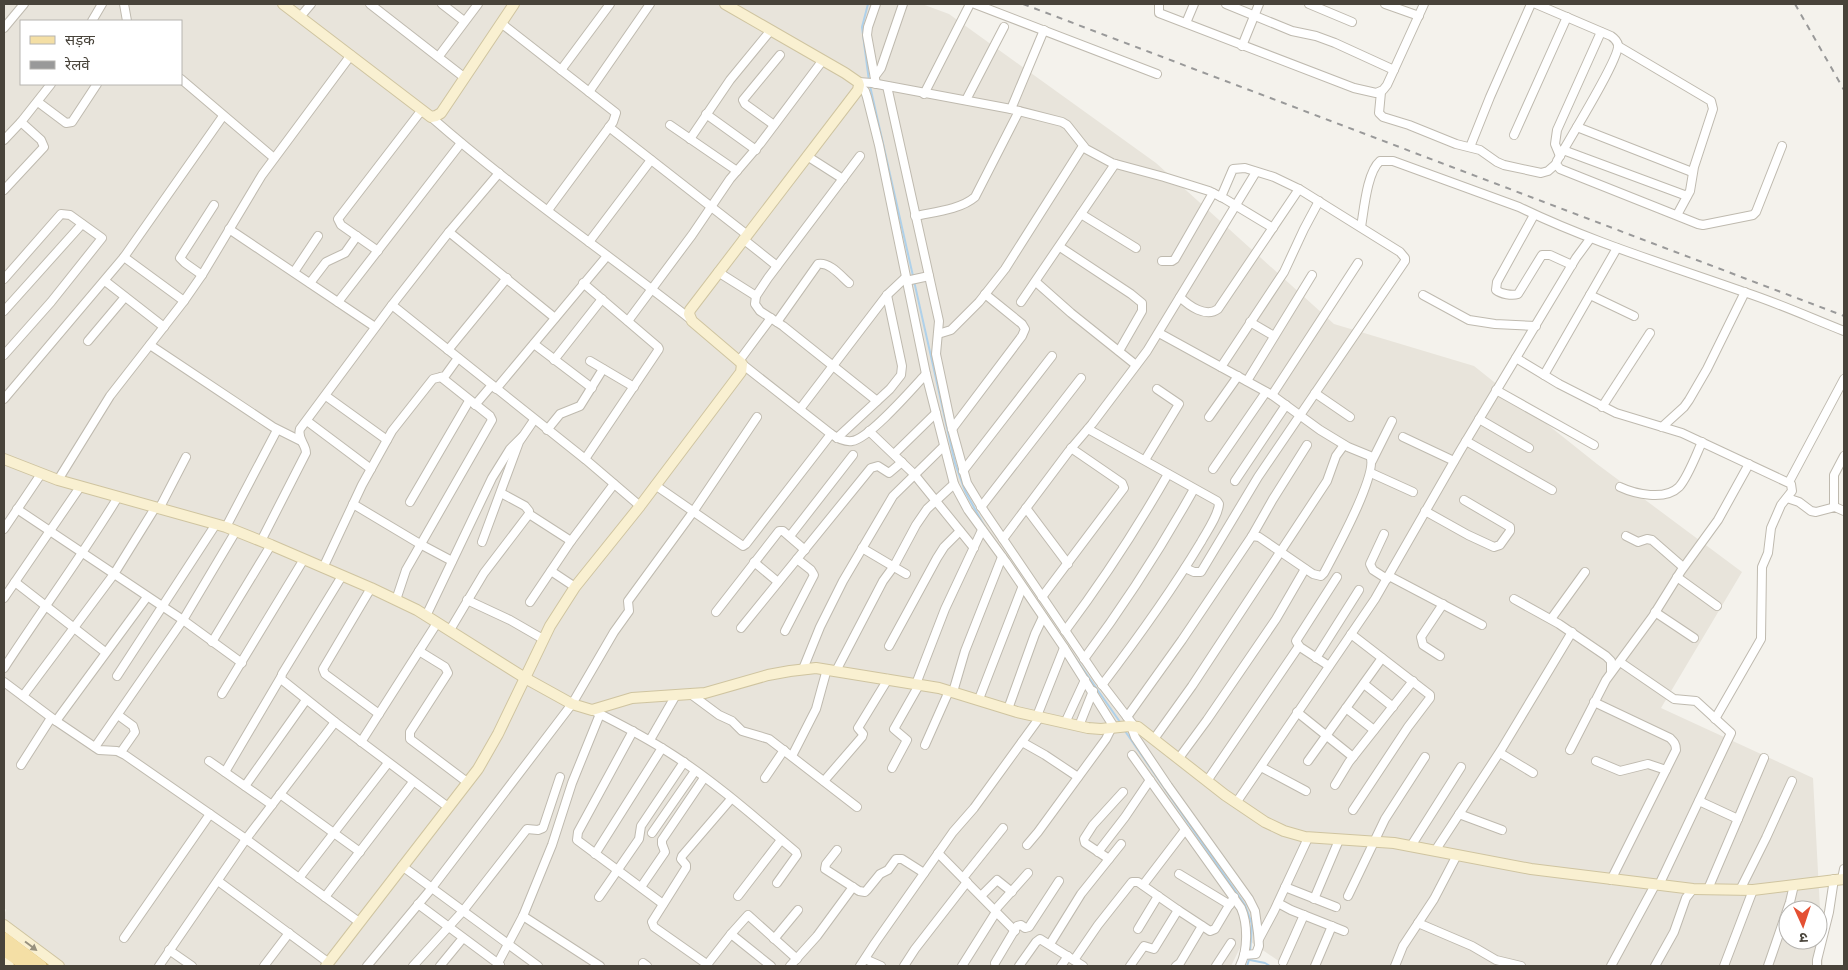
<svg xmlns="http://www.w3.org/2000/svg" width="1848" height="970" font-family="'Work Sans','Noto Sans Devanagari',sans-serif">
<style>
.residential{fill:#e8e4db;fill-rule:evenodd}
.lines{fill:none;stroke-linecap:round;stroke-linejoin:round}
.stream{stroke:#afd1ea;stroke-width:2}
.street-casing{stroke:#bfbaaf;stroke-width:10}
.secondary-casing{stroke:#cfc4a0;stroke-width:12}
.primary-casing{stroke:#d8bc76;stroke-width:14}
.street{stroke:#fff;stroke-width:8}
.secondary{stroke:#f9f0d1;stroke-width:10}
.primary{stroke:#f4dfa5;stroke-width:11}
.rail{stroke:#999;stroke-width:2;stroke-dasharray:6 6;stroke-linecap:butt}
.oneway{fill:#98917e}
</style>
<rect width="100%" height="100%" fill="#f4f2ec"/>
<path class="residential" d="M4,4H922L949,14L1156,163L1334,324L1474,366L1597,464L1742,572L1661,708L1813,778L1823,966H1286L1245,938L1231,966H4V915L6,910L4,908ZM21,21H181V84H21ZM1788,910H1818V940H1788Z"/>
<g class="lines">
<g class="stream">
<path d="M868,4L862,27L869,81"/>
<path d="M870,86L913,276"/>
<path d="M914,281L955,463L965,491L986,529"/>
<path d="M1071,652L1120,722"/>
<path d="M1125,731L1245,905L1252,924L1250,952"/>
<path d="M1250,960L1265,963L1270,966"/>
<path d="M1247,966L1250,957"/>
</g>
<g class="street-casing">
<g id="street">
<path d="M124,4L127,21"/>
<path d="M370,4L465,78"/>
<path d="M442,4L464,21"/>
<path d="M975,4L1157,74"/>
<path d="M1159,4V13L1354,88L1376,93L1383,90L1387,85L1424,4"/>
<path d="M1226,4L1292,31L1316,36L1335,43L1394,70"/>
<path d="M1309,4L1352,22"/>
<path d="M1385,4L1419,16"/>
<path d="M1536,4L1611,36C1614,38 1617,40 1618,45C1620,58 1567,143 1557,161L1556,164L1560,169L1698,224L1703,225L1753,215L1756,212L1782,146"/>
<path d="M300,17L311,4"/>
<path d="M92,21L102,4"/>
<path d="M501,23L616,113L613,122L548,210"/>
<path d="M1186,23L1194,4"/>
<path d="M4,28L24,4"/>
<path d="M1242,46L1259,4"/>
<path d="M1618,46L1711,101L1713,109L1694,167L1690,191L1677,215"/>
<path d="M439,56L478,4"/>
<path d="M561,70L610,4"/>
<path d="M875,76L881,68L903,4"/>
<path d="M181,79L274,158"/>
<path d="M858,82L872,83L1011,109L1062,122L1067,125L1086,149L1112,163L1164,177L1209,191L1225,199L1273,228"/>
<path d="M876,84L867,35L868,27L876,4"/>
<path d="M859,85L865,91L867,97L879,145L926,374L954,484L968,510L1006,562L1063,646L1114,727"/>
<path d="M887,86L939,321L936,354L951,425L967,483L984,511L1098,679L1134,726"/>
<path d="M589,92L650,4"/>
<path d="M1381,92L1379,113L1383,117L1409,125L1456,144L1480,150L1497,162L1504,165L1541,173L1548,171L1556,164"/>
<path d="M924,94L970,4"/>
<path d="M966,100L1004,27"/>
<path d="M38,102L66,123L72,122L97,84"/>
<path d="M1011,109L1044,30"/>
<path d="M706,114L756,150"/>
<path d="M431,117C513,189 604,251 689,318"/>
<path d="M670,125L737,171"/>
<path d="M774,125L745,104L743,100L780,55"/>
<path d="M609,127L746,234"/>
<path d="M1577,127L1692,172"/>
<path d="M1514,135L1567,17"/>
<path d="M690,139L730,80L771,30"/>
<path d="M4,140L21,122L51,84"/>
<path d="M1470,147L1490,97L1531,4"/>
<path d="M1563,150L1687,196"/>
<path d="M807,156L843,179"/>
<path d="M860,156L768,278L756,296L755,304L760,311L783,326L877,401"/>
<path d="M1560,156L1555,144L1557,130L1601,32"/>
<path d="M4,190L44,147L41,140L21,122"/>
<path d="M1081,214L1136,248"/>
<path d="M1534,215L1497,282L1496,290C1501,294 1512,296 1518,294L1542,255H1550L1572,265"/>
<path d="M915,216C933,212 960,210 975,197L1019,111"/>
<path d="M1361,227C1364,210 1367,172 1380,161H1393L1519,207C1591,242 1668,265 1744,292C1778,303 1811,318 1844,331"/>
<path d="M229,229L375,327"/>
<path d="M449,232L555,318"/>
<path d="M743,239L777,266"/>
<path d="M589,242L651,160"/>
<path d="M1060,247L1131,294L1142,303V311L1119,351"/>
<path d="M378,251L341,225L338,219L421,111"/>
<path d="M124,257L184,301"/>
<path d="M1162,261H1172L1175,259L1213,193"/>
<path d="M294,272L318,236"/>
<path d="M718,272L756,296"/>
<path d="M202,275L185,263L180,258L214,205"/>
<path d="M4,279L61,214L70,215L102,238L51,302L4,355"/>
<path d="M105,281L164,327"/>
<path d="M906,281L929,276"/>
<path d="M1036,282L1071,313L1136,365"/>
<path d="M310,283L326,262L345,253L357,236"/>
<path d="M583,283L658,347L659,349L585,459"/>
<path d="M1423,295L1469,320L1495,324L1536,326"/>
<path d="M1590,295L1634,316"/>
<path d="M1180,297C1189,306 1206,318 1218,309L1299,189"/>
<path d="M338,302L461,143"/>
<path d="M1021,302L1115,164"/>
<path d="M392,305L585,459L640,506"/>
<path d="M4,311L82,224"/>
<path d="M628,321L692,235L730,179L760,144L823,60"/>
<path d="M777,322L818,264C830,262 841,276 849,283"/>
<path d="M1250,322L1274,336"/>
<path d="M938,334L951,330L979,302L1005,269L1083,146"/>
<path d="M88,341L125,297"/>
<path d="M534,344L592,388"/>
<path d="M150,345L273,427L301,441"/>
<path d="M448,350L507,278"/>
<path d="M1516,358L1559,384L1616,413L1682,433L1791,484L1792,491L1781,505L1771,528L1768,553L1762,567L1761,639L1715,719"/>
<path d="M554,360L602,299"/>
<path d="M590,361L634,387"/>
<path d="M739,361L771,318"/>
<path d="M742,364L831,434C837,438 845,442 852,441C869,439 913,388 926,374"/>
<path d="M1221,367L1284,272L1304,229L1319,201"/>
<path d="M1544,375L1617,248"/>
<path d="M1247,381L1312,275"/>
<path d="M496,389L607,256"/>
<path d="M1496,390L1594,445"/>
<path d="M1315,393L1350,417"/>
<path d="M1272,395L1358,263"/>
<path d="M326,396L387,440"/>
<path d="M4,399L124,257L223,116"/>
<path d="M475,405L492,385"/>
<path d="M1602,407L1650,333"/>
<path d="M800,409L887,295L905,278"/>
<path d="M1209,417L1238,376"/>
<path d="M1479,419L1529,448"/>
<path d="M307,421L371,469"/>
<path d="M1662,427L1684,407L1689,400L1707,369L1745,292"/>
<path d="M952,429L1022,336L1025,329L1022,324L985,294"/>
<path d="M1088,429L1217,501L1219,504C1218,516 1207,531 1201,542C1171,592 1137,639 1102,685"/>
<path d="M547,430L560,414L580,406L603,369"/>
<path d="M869,431L914,474L974,548"/>
<path d="M1403,437L1454,461"/>
<path d="M837,438L890,389L901,375L902,366L887,295"/>
<path d="M1466,441L1552,490"/>
<path d="M894,454L936,413"/>
<path d="M1145,460L1179,404L1157,389"/>
<path d="M1372,461L1392,421"/>
<path d="M1213,469L1266,392"/>
<path d="M963,471L1052,356"/>
<path d="M1371,473L1413,492"/>
<path d="M58,480L110,396L184,301L202,275L262,175L351,55"/>
<path d="M1235,481L1286,405"/>
<path d="M1789,482L1844,379"/>
<path d="M655,485L743,546L746,544L831,434"/>
<path d="M1620,487C1635,494 1665,501 1679,487C1688,477 1696,455 1702,442"/>
<path d="M1787,498L1799,502L1811,511L1816,512L1835,507L1844,511"/>
<path d="M410,502L469,401"/>
<path d="M353,504L420,544L452,561"/>
<path d="M981,507L1081,378"/>
<path d="M1834,507V475L1844,456"/>
<path d="M1026,508L1068,564"/>
<path d="M17,509L183,620L242,663"/>
<path d="M159,509L186,457"/>
<path d="M1425,511L1468,535L1494,547L1500,545L1510,531V527L1464,500"/>
<path d="M529,514L571,541"/>
<path d="M226,527L277,430"/>
<path d="M4,529L41,474"/>
<path d="M1384,534L1370,564L1373,570L1387,579"/>
<path d="M790,536L853,455"/>
<path d="M1252,536L1273,499L1307,445"/>
<path d="M1626,536L1638,542L1647,539L1652,540L1683,567"/>
<path d="M1003,539L1069,451L1092,424L1147,351L1256,172"/>
<path d="M261,541L306,453C306,444 297,439 300,429L392,305L449,232L499,173"/>
<path d="M482,542L519,442L534,420"/>
<path d="M862,548L906,574"/>
<path d="M754,562L778,582"/>
<path d="M323,568L362,485L392,431L433,379L445,376L458,358"/>
<path d="M1185,568L1194,572H1201L1258,477L1405,261V258L1400,252L1299,189L1274,177L1245,168L1233,169L1221,197"/>
<path d="M551,571L575,587"/>
<path d="M342,576L282,674L281,679L335,722L448,807"/>
<path d="M1389,576L1482,625"/>
<path d="M1677,577L1717,606"/>
<path d="M15,582L105,652"/>
<path d="M371,588L323,669L325,674L379,714"/>
<path d="M1042,597L1124,488L1122,483L1071,448"/>
<path d="M4,598L80,487"/>
<path d="M1514,599L1559,624L1606,656L1611,661V671"/>
<path d="M396,600L406,570L492,420L490,416L441,377"/>
<path d="M467,600L510,620L543,639"/>
<path d="M530,602L571,541L614,484"/>
<path d="M716,612L779,531H783L805,550"/>
<path d="M1655,612L1694,638"/>
<path d="M426,616L492,478L510,449L522,437"/>
<path d="M1551,619L1585,572"/>
<path d="M741,628L871,468L878,466L889,473L902,462"/>
<path d="M450,630L484,573L529,514V511L525,506L501,493"/>
<path d="M785,631L814,575L811,570L797,559"/>
<path d="M1065,631C1104,579 1136,530 1168,474"/>
<path d="M1351,634L1430,695V698L1408,727L1353,810"/>
<path d="M212,642L271,545"/>
<path d="M889,646L937,558L944,547L960,531"/>
<path d="M419,651L445,667L448,673L410,732V739L467,782"/>
<path d="M1440,656L1423,645L1421,637L1443,604"/>
<path d="M1316,658L1359,590"/>
<path d="M1084,659C1125,604 1161,548 1194,489"/>
<path d="M1620,662L1674,699L1696,701L1731,733L1659,885"/>
<path d="M1329,666L1300,647L1296,641L1337,577"/>
<path d="M4,668C41,611 82,556 118,497"/>
<path d="M803,669L820,627L843,581L893,496L944,446"/>
<path d="M836,671L883,581L894,566L916,525L927,509L954,484"/>
<path d="M117,676L216,524"/>
<path d="M4,682L56,721L99,750L117,751L125,755L246,839L359,922"/>
<path d="M916,684L945,609L982,530"/>
<path d="M1364,684L1393,707"/>
<path d="M953,692L965,651L1002,557"/>
<path d="M222,694L304,559"/>
<path d="M692,695L719,715L732,721L742,731L769,739L857,807"/>
<path d="M23,696L114,574L155,508"/>
<path d="M979,699L1022,588"/>
<path d="M1594,702L1670,738C1674,742 1676,744 1676,750L1611,880"/>
<path d="M1346,708L1374,730"/>
<path d="M1008,709L1035,634L1043,617"/>
<path d="M592,710C620,724 647,738 673,755C715,782 758,820 796,852L797,855L777,883"/>
<path d="M1297,712L1353,757"/>
<path d="M118,715L133,726L135,732L121,752"/>
<path d="M1037,716L1064,648"/>
<path d="M1127,717L1182,640L1252,536L1259,537L1313,574L1321,576L1324,573C1334,554 1379,473 1370,456L1348,447L1320,430L1272,395L1159,333"/>
<path d="M56,721L147,597"/>
<path d="M1065,723L1085,680"/>
<path d="M1079,726L1093,691"/>
<path d="M1131,726L1135,737L1168,786L1249,899L1255,911L1258,933L1259,946L1256,954L1244,955"/>
<path d="M633,731L578,832L577,840L663,904"/>
<path d="M1154,739L1192,686L1327,481L1336,456L1344,445"/>
<path d="M650,740L676,695"/>
<path d="M361,742L437,623"/>
<path d="M1022,742L1045,755L1078,777"/>
<path d="M925,745L949,691"/>
<path d="M95,747L183,620L236,531"/>
<path d="M1570,750L1606,680L1653,616L1681,571L1718,520L1749,464"/>
<path d="M1500,753L1533,773"/>
<path d="M1132,755L1241,908C1248,924 1248,950 1240,966"/>
<path d="M792,756L816,709L827,669"/>
<path d="M1179,758L1207,720L1276,619L1305,569"/>
<path d="M209,761L272,805"/>
<path d="M1308,761L1382,658"/>
<path d="M1596,761L1620,771L1648,764L1666,770"/>
<path d="M21,765L51,718"/>
<path d="M1261,767L1306,791"/>
<path d="M892,768L907,740L894,729L919,685"/>
<path d="M225,772L281,677"/>
<path d="M765,778L784,750"/>
<path d="M824,781L862,737L863,734L858,728L888,679"/>
<path d="M1207,781L1299,646"/>
<path d="M1335,785L1349,762L1413,681"/>
<path d="M245,786L306,700"/>
<path d="M280,794L360,852"/>
<path d="M1699,801L1738,819"/>
<path d="M1236,803L1375,599L1460,451L1576,258L1590,239"/>
<path d="M1459,814L1502,830"/>
<path d="M652,833L695,771"/>
<path d="M1027,845L1038,832L1106,739L1112,727"/>
<path d="M1411,846L1461,767"/>
<path d="M837,850L826,864L825,869L859,891L865,892L867,890L880,874L888,870L896,859H902L924,873"/>
<path d="M1435,851L1501,750L1572,632"/>
<path d="M1098,852L1125,817L1150,780"/>
<path d="M938,853L1015,931"/>
<path d="M595,854L662,748"/>
<path d="M1109,859L1085,843L1084,839L1093,825L1123,792"/>
<path d="M402,866L538,966"/>
<path d="M1179,874L1230,905"/>
<path d="M299,878L388,763"/>
<path d="M963,878L1003,828"/>
<path d="M1842,879L1844,869"/>
<path d="M218,881L329,963"/>
<path d="M1143,885L1185,830"/>
<path d="M641,887L665,852L662,844V840L704,778"/>
<path d="M1285,887L1336,907"/>
<path d="M1708,889L1764,758"/>
<path d="M1740,890L1766,838L1792,781"/>
<path d="M738,896L781,840"/>
<path d="M981,896L997,880L1012,892"/>
<path d="M1348,896L1385,819L1425,757"/>
<path d="M325,897L413,782"/>
<path d="M599,897L639,839L641,826L684,762"/>
<path d="M1314,899L1339,840"/>
<path d="M1278,903L1291,910L1344,931"/>
<path d="M418,904L500,965"/>
<path d="M995,910L1028,873"/>
<path d="M523,916L600,966"/>
<path d="M1418,923L1472,946L1496,960L1521,966"/>
<path d="M1138,929L1158,896"/>
<path d="M731,934L771,966"/>
<path d="M124,938L210,814"/>
<path d="M774,939L798,910"/>
<path d="M1259,939L1274,911L1308,838"/>
<path d="M1050,944L1081,894L1121,844"/>
<path d="M169,950L192,966"/>
<path d="M865,959L881,966"/>
<path d="M1074,960L1098,925L1132,882H1138L1178,910L1210,931L1215,929L1234,897"/>
<path d="M1283,962L1304,915"/>
<path d="M498,963L523,916L552,845L572,783L600,714"/>
<path d="M643,963L647,966"/>
<path d="M995,963L1017,926L1021,925L1025,928L1029,927L1059,881"/>
<path d="M708,965L654,927L652,922L686,868V865L681,859L682,856L731,799"/>
<path d="M159,966L246,839L335,722"/>
<path d="M264,966L289,933"/>
<path d="M367,966L431,889L572,704L614,632L629,611L628,601L693,512L757,417"/>
<path d="M413,966L463,911L527,829L538,830L543,828L560,777"/>
<path d="M440,966L463,938"/>
<path d="M706,966L731,934L748,915L797,959"/>
<path d="M790,966L817,936L853,887"/>
<path d="M860,966L875,943L953,832L974,808L1040,717"/>
<path d="M904,966L915,949L967,882"/>
<path d="M962,966L996,912"/>
<path d="M1019,966L1036,942L1040,939L1083,966"/>
<path d="M1061,966L1068,956"/>
<path d="M1130,966L1144,946L1154,949L1178,910"/>
<path d="M1176,966L1180,963L1202,926"/>
<path d="M1216,966L1231,943"/>
<path d="M1315,966L1332,926"/>
<path d="M1395,966L1403,946L1434,899L1457,855"/>
<path d="M1611,966L1655,885"/>
<path d="M1655,966L1674,932L1686,898L1693,889"/>
<path d="M1724,966L1753,890"/>
<path d="M1768,966L1790,902L1794,885"/>
<path d="M1817,966V960L1829,912L1834,879"/>
</g>
</g>
<g class="secondary-casing">
<g id="secondary">
<path d="M283,4L431,117L436,116L441,113L514,4"/>
<path d="M4,459L58,480L226,527L271,545L371,588L417,610L525,678L572,704L592,710L632,698L705,693L768,675L790,671L816,668L939,688L1017,712L1088,728L1101,729L1129,726L1138,727L1225,795L1265,822L1284,831L1305,837L1394,843L1531,869L1693,889L1753,890L1844,879"/>
<path d="M4,925L59,966"/>
<path d="M4,962L9,966"/>
<path d="M326,966L478,769L498,734L550,626L575,587L640,506L741,372L742,364L739,361L692,321L689,314L690,310L858,90L859,85L858,82L845,73L725,4"/>
</g>
</g>
<g class="primary-casing">
<g id="primary">
<path d="M4,938L41,966"/>
<path d="M4,950L26,966"/>
</g>
</g>
<use href="#street" class="street"/>
<use href="#secondary" class="secondary"/>
<use href="#primary" class="primary"/>
<g class="rail">
<path d="M1023,4L1844,316"/>
<path d="M1795,4L1844,90"/>
</g>
</g>
<defs><path id="oneway-solid" d="M-6-.8H1V-3.2L6.5 0L1 3.2V.8H-6Z" transform="scale(1.25)"/></defs>
<use class="oneway" href="#oneway-solid" transform="translate(31 946) rotate(37)"/>
<rect width="1848" height="970" fill="none" stroke="#48433a" stroke-width="10"/>
<rect x="20" y="20" width="162" height="65" fill="#ffffff" stroke="#b6b4b0"/>
<rect x="30" y="36" width="25" height="8" fill="#f4dfa5" stroke="#b6b4b0"/>
<text x="65" y="45" font-size="15" fill="#48433a">सड़क</text>
<rect x="30" y="61" width="25" height="8" fill="#999999" stroke="#b6b4b0"/>
<text x="65" y="70" font-size="15" fill="#48433a">रेलवे</text>
<g transform="translate(1803 925) rotate(177)"><circle r="24" fill="#ffffff" stroke="#b6b4b0"/>
<path d="M0-4L9 19L0 12L-9 19Z" fill="#e45033"/>
<text y="-8" font-size="14" font-weight="bold" text-anchor="middle" fill="#48433a">उ</text>
</g>
</svg>
